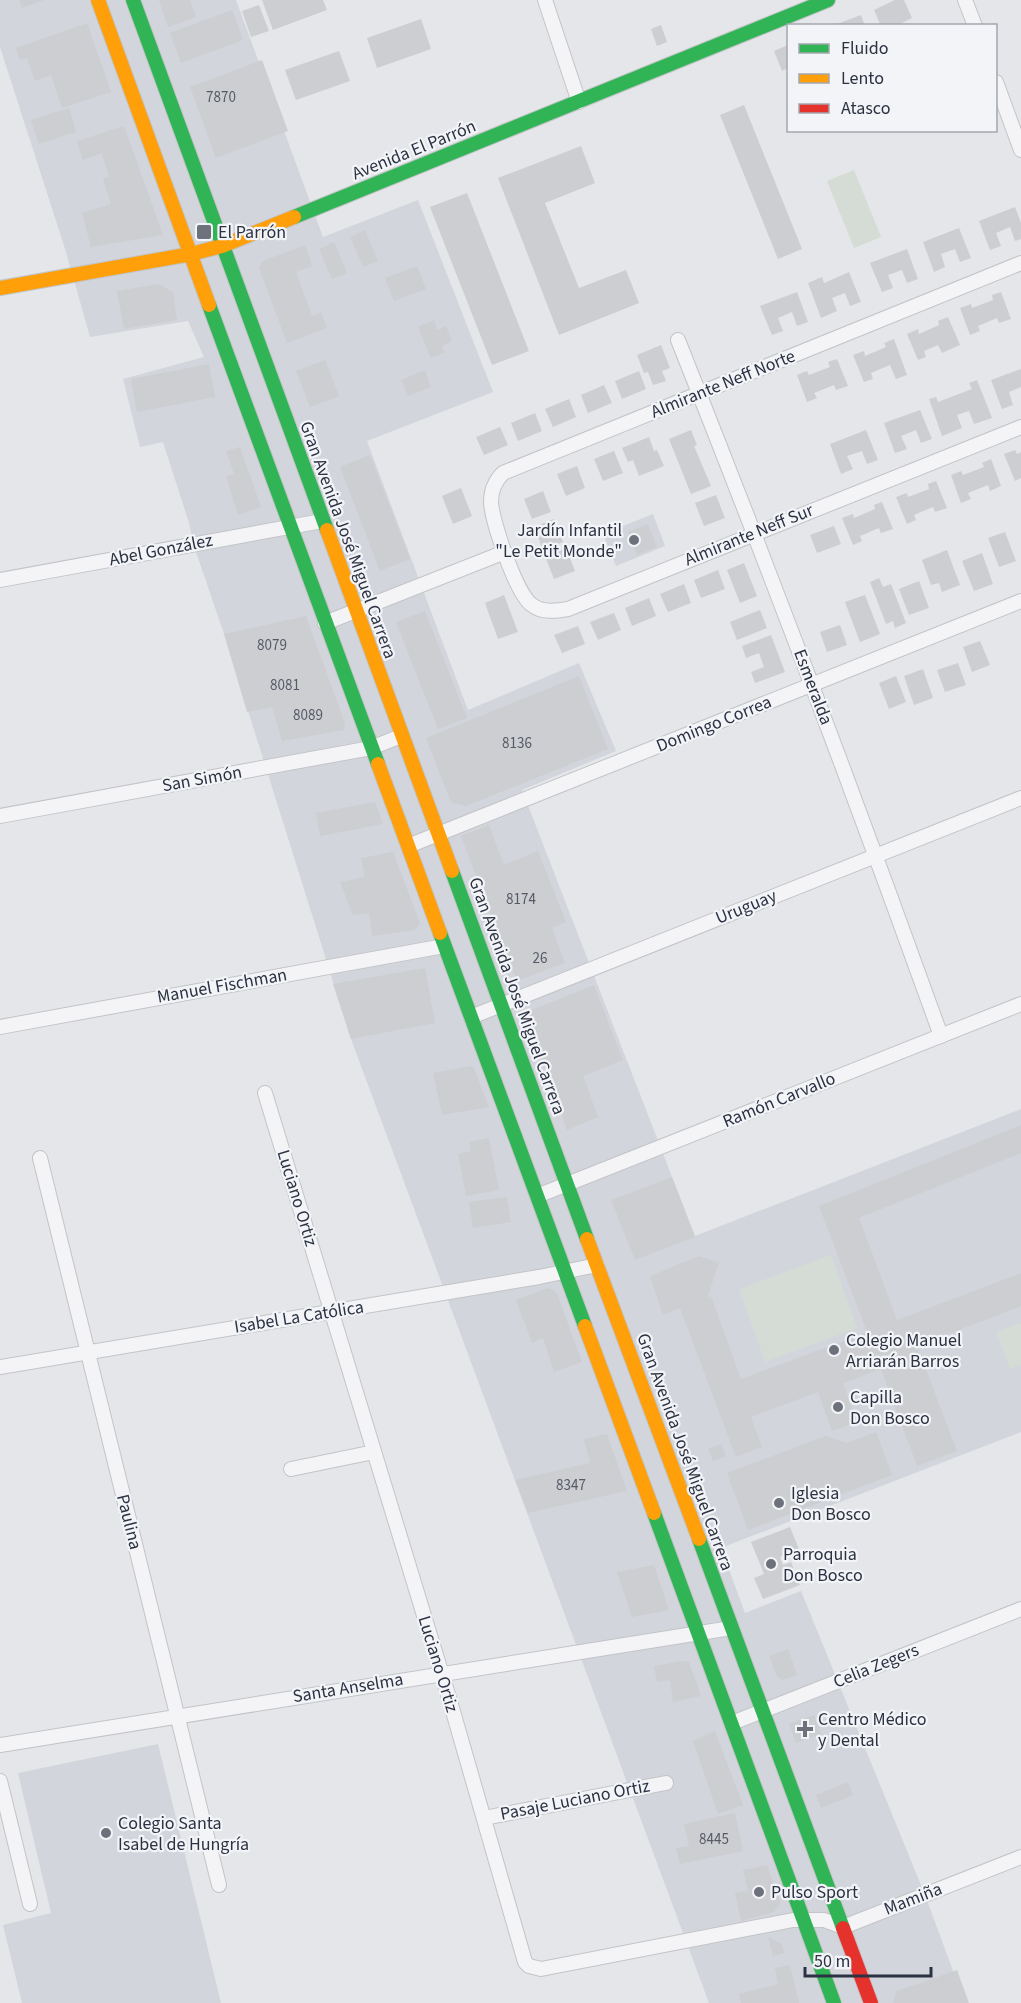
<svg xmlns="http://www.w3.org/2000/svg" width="1021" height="2003" font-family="'Source Sans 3',sans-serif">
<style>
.built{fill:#d3d5dc}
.green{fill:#d4dcd5}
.building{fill:#cdced1}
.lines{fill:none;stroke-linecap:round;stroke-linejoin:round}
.street-casing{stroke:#c2c4c7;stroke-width:16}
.fast-casing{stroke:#c2c4c7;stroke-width:16}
.slow-casing{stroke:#c2c4c7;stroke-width:16}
.jam-casing{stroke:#c2c4c7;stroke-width:16}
.street{stroke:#f4f4f6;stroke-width:14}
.fast{stroke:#30b455;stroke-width:14}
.slow{stroke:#ff9f0a;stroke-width:14}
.jam{stroke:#e5322d;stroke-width:14}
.poi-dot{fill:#6c717c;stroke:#f3f4f8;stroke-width:2}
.labels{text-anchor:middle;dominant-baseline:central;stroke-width:4.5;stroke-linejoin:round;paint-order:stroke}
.number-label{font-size:15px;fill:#555a66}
.street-label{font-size:18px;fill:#2c3242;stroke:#f3f4f8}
.poi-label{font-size:18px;fill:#2c3242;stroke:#f3f4f8;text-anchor:start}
</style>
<rect width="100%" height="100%" fill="#e4e6e9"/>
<g class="built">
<path d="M0,0H236L323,237L418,200L493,392L367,441L468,710L579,663L616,751L522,790L695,1236L1021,1109V1432L721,1548L745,1613L801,1591L925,1895L965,2003H709L351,1039L224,634L195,549L189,523L163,442L140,447L123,379L204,357L188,321L90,337L66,252L0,47Z"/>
<path d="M653,514L665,546L616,566L603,534Z"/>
<path d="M158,1744L221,2003H22L3,1925L51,1913L18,1773Z"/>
</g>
<g class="green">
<path d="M854,170L881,237L854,248L827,181Z"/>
<path d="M831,1255L857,1328L765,1362L739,1289Z"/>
<path d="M1021,1323V1365L1010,1369L996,1332Z"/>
</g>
<g class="building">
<path d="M19,0H44L22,8Z"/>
<path d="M159,0H190L196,17L168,27Z"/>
<path d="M262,0H323L327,10L273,30Z"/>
<path d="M895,0H904L912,18L896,26H881L874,10Z"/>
<path d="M259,5L269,31L251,37L242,11Z"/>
<path d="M232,10L243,40L181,63L170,33Z"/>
<path d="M861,15L865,26H834V25Z"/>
<path d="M421,19L431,49L377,68L367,38Z"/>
<path d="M87,23L111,92L62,108L51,75L35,81L27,58L20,60L16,48Z"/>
<path d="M661,25L667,42L657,46L651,29Z"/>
<path d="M788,45V68L782,71L774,51Z"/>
<path d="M339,51L350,81L296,100L285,70Z"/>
<path d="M262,60L288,131L216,158L190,87Z"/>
<path d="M744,105L802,249L778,259L720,115Z"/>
<path d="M69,108L76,132L39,144L31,120Z"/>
<path d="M124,126L163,235L91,247L82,213L111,204L103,179L109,177L102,153L83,160L77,141Z"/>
<path d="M581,146L595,183L545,203L579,288L626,270L639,303L559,335L498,178Z"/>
<path d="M467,193L529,351L492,365L430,207Z"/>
<path d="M1015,207L1021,223V239L1015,241L1010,227L996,233L1001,246L990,250L979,221Z"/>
<path d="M959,228L971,258L960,262L955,249L941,254L945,267L934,272L923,242Z"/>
<path d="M365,230L378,261L363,267L350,237Z"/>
<path d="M334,242L347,273L332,279L319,249Z"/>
<path d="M305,245L312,266L296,272L312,316L321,312L327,328L287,343L259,268L263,261Z"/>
<path d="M907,249L918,279L907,283L902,270L888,275L893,288L882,292L870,263Z"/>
<path d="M417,266L426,289L394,301L385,278Z"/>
<path d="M849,272L861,302L850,306L845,293L832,298L837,311L821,318L808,283L822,277L824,283Z"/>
<path d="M159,284L173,292L177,320L124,329L117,291Z"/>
<path d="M797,292L808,322L797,326L792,312L778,318L783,331L772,335L760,306Z"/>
<path d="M1001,292L1011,319L999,323L997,318L978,326L980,331L970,335L960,308L971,304L972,308L993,300L992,295Z"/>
<path d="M948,317L960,345L942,353L938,345L924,351L926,357L918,360L907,334L918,329L919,334L939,325L938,321Z"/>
<path d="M434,320L437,330L446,326L452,341L442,346L445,352L431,358L418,327Z"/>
<path d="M894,339L907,375L896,379L890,365L871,373L873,379L864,382L853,355L864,351L865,356L886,347L884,343Z"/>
<path d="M661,345L670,368L662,371L666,381L653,385L648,372L644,373L637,355Z"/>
<path d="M837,359L848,386L836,390L834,385L814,393L817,398L807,402L797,375L807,371L809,375L830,367L828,362Z"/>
<path d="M325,360L339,396L310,407L296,371Z"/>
<path d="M209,364L215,397L137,412L131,379Z"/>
<path d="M1021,369V387L1009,392L1013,405L1002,409L991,380Z"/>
<path d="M425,370L431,387L408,396L401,380Z"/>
<path d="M639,371L646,389L622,399L615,381Z"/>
<path d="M977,380L992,418L974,424L969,411L957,415L962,428L942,436L929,399L936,397L938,402L972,389L969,383Z"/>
<path d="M604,385L612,403L588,413L581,395Z"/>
<path d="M569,399L576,417L553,427L545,409Z"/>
<path d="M920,410L932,439L921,443L916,430L901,436L907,449L895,453L884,423Z"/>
<path d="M535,413L542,431L518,441L511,423Z"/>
<path d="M500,427L508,445L484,455L476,437Z"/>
<path d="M691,430L697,445L694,446L711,486L691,494L669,439Z"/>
<path d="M866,430L878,460L867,464L862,451L847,456L853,469L841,474L830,444Z"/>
<path d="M649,437L654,451L657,450L664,466L639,476L633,460L628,462L622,448Z"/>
<path d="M240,447L261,507L238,515L226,476L234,474L226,451Z"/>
<path d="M1015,450L1017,454L1021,452V478L1015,481L1004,454Z"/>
<path d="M614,451L623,473L603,481L594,459Z"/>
<path d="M370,455L410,559L380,571L340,467Z"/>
<path d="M991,459L1001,486L990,491L988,485L968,493L971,499L961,503L951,475L961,471L963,475L984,467L982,463Z"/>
<path d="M577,466L585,488L566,496L557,474Z"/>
<path d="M936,481L947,508L935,512L933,507L914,515L916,520L907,524L896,497L907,493L908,497L929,489L928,484Z"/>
<path d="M461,488L472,516L453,524L442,496Z"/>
<path d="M543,491L551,512L532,519L524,499Z"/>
<path d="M716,495L725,518L704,526L695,503Z"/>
<path d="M882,502L893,529L881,533L879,528L860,536L862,541L853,545L842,518L853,514L854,518L875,509L874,505Z"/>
<path d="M554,519L563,542L543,550L534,527Z"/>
<path d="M648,524L657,547L637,555L628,532Z"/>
<path d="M834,526L841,544L817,553L810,535Z"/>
<path d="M1005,532L1016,561L999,567L988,538Z"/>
<path d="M566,548L575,571L554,579L545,556Z"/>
<path d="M947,550L960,585L942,592L939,583L931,585L922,560Z"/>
<path d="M982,553L993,584L974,591L962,561Z"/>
<path d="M744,563L757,596L740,603L727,570Z"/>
<path d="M718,570L725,589L701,598L694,580Z"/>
<path d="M879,578L883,587L891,584L906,623L895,628L893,621L886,624L870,582Z"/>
<path d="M919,581L929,608L909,615L899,589Z"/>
<path d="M684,584L691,603L668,612L660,594Z"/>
<path d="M504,595L518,632L498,639L485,603Z"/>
<path d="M865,595L880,634L860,642L845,602Z"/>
<path d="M649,598L656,616L632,626L625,608Z"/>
<path d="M760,610L767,628L737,640L730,622Z"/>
<path d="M425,611L467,718L438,729L396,622Z"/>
<path d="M614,613L621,630L598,640L590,622Z"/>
<path d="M306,616L345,723L344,730L282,741L272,707L247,712L224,634Z"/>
<path d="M840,625L847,645L827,652L820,632Z"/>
<path d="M578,626L585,644L562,653L554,635Z"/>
<path d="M771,635L785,672L755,683L751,672L764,667L759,653L746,658L742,646Z"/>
<path d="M980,641L990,665L972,672L963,647Z"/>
<path d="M958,663L966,685L945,692L937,670Z"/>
<path d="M923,669L933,698L914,705L904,676Z"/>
<path d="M579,676L608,749L466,806L451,802L426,738Z"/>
<path d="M896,676L906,702L889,709L879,683Z"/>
<path d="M375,802L383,824L320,836L316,813Z"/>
<path d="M489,825L504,865L538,851L566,922L552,928L565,963L517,981L461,836Z"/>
<path d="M393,852L420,923L415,930L372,936L369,913L353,915L340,882L365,877L361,858Z"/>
<path d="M425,968L435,1023L351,1039L333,984Z"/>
<path d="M594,985L623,1060L583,1076L598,1117L567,1130L527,1022L529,1011Z"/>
<path d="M473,1066L489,1107L442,1115L433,1073Z"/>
<path d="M1021,1125V1153L859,1218L897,1320L1021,1273V1306L917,1346L957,1451L917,1466L881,1369L843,1383L857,1422L832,1431L818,1392L751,1417L762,1447L736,1457L680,1308L663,1315L650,1276L699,1256L719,1263L707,1298L711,1296L741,1379L867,1332L819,1206Z"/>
<path d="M489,1138L499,1190L466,1196L458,1154L471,1151L469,1142Z"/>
<path d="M672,1177L695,1237L635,1260L611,1200Z"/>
<path d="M507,1197L511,1222L473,1228L469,1202Z"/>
<path d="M548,1288L555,1291L558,1296L582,1362L554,1372L543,1338L532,1343L516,1300Z"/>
<path d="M876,1432L892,1475L748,1530L727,1473L826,1436L847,1443Z"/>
<path d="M607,1434L627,1491L528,1513L515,1480L590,1463L584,1439Z"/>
<path d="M721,1444L726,1456L713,1461L708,1449Z"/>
<path d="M790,1527L799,1549L780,1557L783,1565L791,1562L800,1585L763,1599L754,1578L764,1574L751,1542Z"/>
<path d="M654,1565L669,1610L632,1617L617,1572Z"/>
<path d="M788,1649L797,1675L782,1680L777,1676L769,1656Z"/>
<path d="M681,1661L689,1662L701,1696L673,1702L670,1680L657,1682L654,1666Z"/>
<path d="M814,1715L821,1734L796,1743L789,1724Z"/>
<path d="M715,1731L743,1805L718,1814L693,1741Z"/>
<path d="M848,1782L853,1795L821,1808L816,1795Z"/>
<path d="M735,1813L743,1851L680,1864L676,1848L689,1846L684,1824Z"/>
<path d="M767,1865L781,1903L774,1912L741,1921L735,1893L748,1891L743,1870Z"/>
<path d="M768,1937L782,1944L784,1953L773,1956Z"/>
<path d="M790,1965L799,2003H741L739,1994L778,1984L775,1968Z"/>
<path d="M957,1970L969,2003H893L897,1991Z"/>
</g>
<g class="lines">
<g class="street-casing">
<g id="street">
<path d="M545,0L579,102"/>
<path d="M965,0L975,26"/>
<path d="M996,82L1021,150"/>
<path d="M1021,263L503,473C495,481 491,491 491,502C492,521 516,594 532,605C542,613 556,611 568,609L1021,427"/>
<path d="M678,340C770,571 857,802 941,1036"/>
<path d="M0,580L322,521"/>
<path d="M325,623L505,552"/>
<path d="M0,816L371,748L401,736"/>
<path d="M408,846L1021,601"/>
<path d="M471,1017L1021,798"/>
<path d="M0,1027L444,946"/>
<path d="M265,1093L450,1701L525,1962L529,1966L541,1969L793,1920H824L843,1927L1021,1857"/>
<path d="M40,1158L219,1885"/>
<path d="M537,1196L1021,1004"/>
<path d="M0,1367L539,1277L597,1265"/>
<path d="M291,1469L374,1452"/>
<path d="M732,1723L1021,1609"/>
<path d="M0,1745L731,1628"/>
<path d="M0,1781L30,1904"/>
<path d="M484,1818L666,1783"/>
</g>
</g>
<g class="fast-casing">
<g id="fast">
<path d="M133,0L327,530"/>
<path d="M294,217L828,0"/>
<path d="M209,305L378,764"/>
<path d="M452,871L587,1239"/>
<path d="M440,933L585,1326"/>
<path d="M654,1513L834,2003"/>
<path d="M699,1539L843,1928"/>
</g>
</g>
<g class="slow-casing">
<g id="slow">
<path d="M98,0L209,305"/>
<path d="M0,288L191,254L222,246L294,217"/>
<path d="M327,530L452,871"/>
<path d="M378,764L440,933"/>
<path d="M587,1239L699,1539"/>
<path d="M585,1326L654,1513"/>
</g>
</g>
<g class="jam-casing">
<path id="jam" d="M843,1928L871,2003"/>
</g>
<use href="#street" class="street"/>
<use href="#fast" class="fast"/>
<use href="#slow" class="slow"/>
<use href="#jam" class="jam"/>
</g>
<g class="poi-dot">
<rect x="196" y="224" width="16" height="16" rx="3"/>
<circle cx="634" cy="540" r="6"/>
<circle cx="834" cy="1350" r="6"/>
<circle cx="838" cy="1407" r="6"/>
<circle cx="779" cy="1503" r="6"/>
<circle cx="771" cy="1564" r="6"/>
<path d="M802 1720h6v6h6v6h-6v6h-6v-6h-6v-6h6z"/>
<circle cx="106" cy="1833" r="6"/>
<circle cx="759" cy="1892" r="6"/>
</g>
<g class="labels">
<g class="number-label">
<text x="221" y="97">7870</text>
<text x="272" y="645">8079</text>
<text x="285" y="685">8081</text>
<text x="308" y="715">8089</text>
<text x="517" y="743">8136</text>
<text x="521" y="899">8174</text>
<text x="540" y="958">26</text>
<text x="571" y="1485">8347</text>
<text x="714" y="1839">8445</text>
</g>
<g class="street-label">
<text transform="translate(414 150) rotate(-22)">Avenida El Parrón</text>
<text transform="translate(723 384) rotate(-22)">Almirante Neff Norte</text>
<text transform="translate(749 535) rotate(-22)">Almirante Neff Sur</text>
<text transform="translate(348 540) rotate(70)">Gran Avenida José Miguel Carrera</text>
<text transform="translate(161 550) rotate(-11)">Abel González</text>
<text transform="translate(813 687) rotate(69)">Esmeralda</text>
<text transform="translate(714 724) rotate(-22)">Domingo Correa</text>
<text transform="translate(202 779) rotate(-10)">San Simón</text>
<text transform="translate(746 907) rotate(-22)">Uruguay</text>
<text transform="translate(222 986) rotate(-10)">Manuel Fischman</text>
<text transform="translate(517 996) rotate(70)">Gran Avenida José Miguel Carrera</text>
<text transform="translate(779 1100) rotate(-22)">Ramón Carvallo</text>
<text transform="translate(297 1198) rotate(73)">Luciano Ortiz</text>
<text transform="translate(299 1317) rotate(-9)">Isabel La Católica</text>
<text transform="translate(685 1452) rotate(70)">Gran Avenida José Miguel Carrera</text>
<text transform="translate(129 1522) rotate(76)">Paulina</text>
<text transform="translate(438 1664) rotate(73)">Luciano Ortiz</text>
<text transform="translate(876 1666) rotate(-22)">Celia Zegers</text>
<text transform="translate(348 1688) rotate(-9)">Santa Anselma</text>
<text transform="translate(575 1800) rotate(-11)">Pasaje Luciano Ortiz</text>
<text transform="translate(913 1899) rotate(-21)">Mamiña</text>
</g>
<g class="poi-label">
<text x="218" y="232">El Parrón</text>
<text x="622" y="530" text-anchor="end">Jardín Infantil<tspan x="622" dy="21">"Le Petit Monde"</tspan></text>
<text x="846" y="1340">Colegio Manuel<tspan x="846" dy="21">Arriarán Barros</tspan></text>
<text x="850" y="1397">Capilla<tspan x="850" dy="21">Don Bosco</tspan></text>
<text x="791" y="1493">Iglesia<tspan x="791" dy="21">Don Bosco</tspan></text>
<text x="783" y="1554">Parroquia<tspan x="783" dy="21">Don Bosco</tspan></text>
<text x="818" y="1719">Centro Médico<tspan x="818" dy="21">y Dental</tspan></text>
<text x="118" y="1823">Colegio Santa<tspan x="118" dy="21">Isabel de Hungría</tspan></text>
<text x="771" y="1892">Pulso Sport</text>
</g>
</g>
<rect x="787" y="24" width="210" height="108" fill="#f3f4f8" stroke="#a3a6af" stroke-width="1.5"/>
<rect x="799" y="44" width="30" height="9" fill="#30b455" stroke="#a3a6af" stroke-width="1.5"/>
<text x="841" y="54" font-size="18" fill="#2c3242">Fluido</text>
<rect x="799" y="74" width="30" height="9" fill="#ff9f0a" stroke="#a3a6af" stroke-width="1.5"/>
<text x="841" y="84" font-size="18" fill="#2c3242">Lento</text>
<rect x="799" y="104" width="30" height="9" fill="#e5322d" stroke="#a3a6af" stroke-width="1.5"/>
<text x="841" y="114" font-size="18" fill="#2c3242">Atasco</text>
<path d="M805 1967v9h126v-9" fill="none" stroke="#2c3242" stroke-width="3"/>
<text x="814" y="1967" font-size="18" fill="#2c3242" stroke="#f3f4f8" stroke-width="4.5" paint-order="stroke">50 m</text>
</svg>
